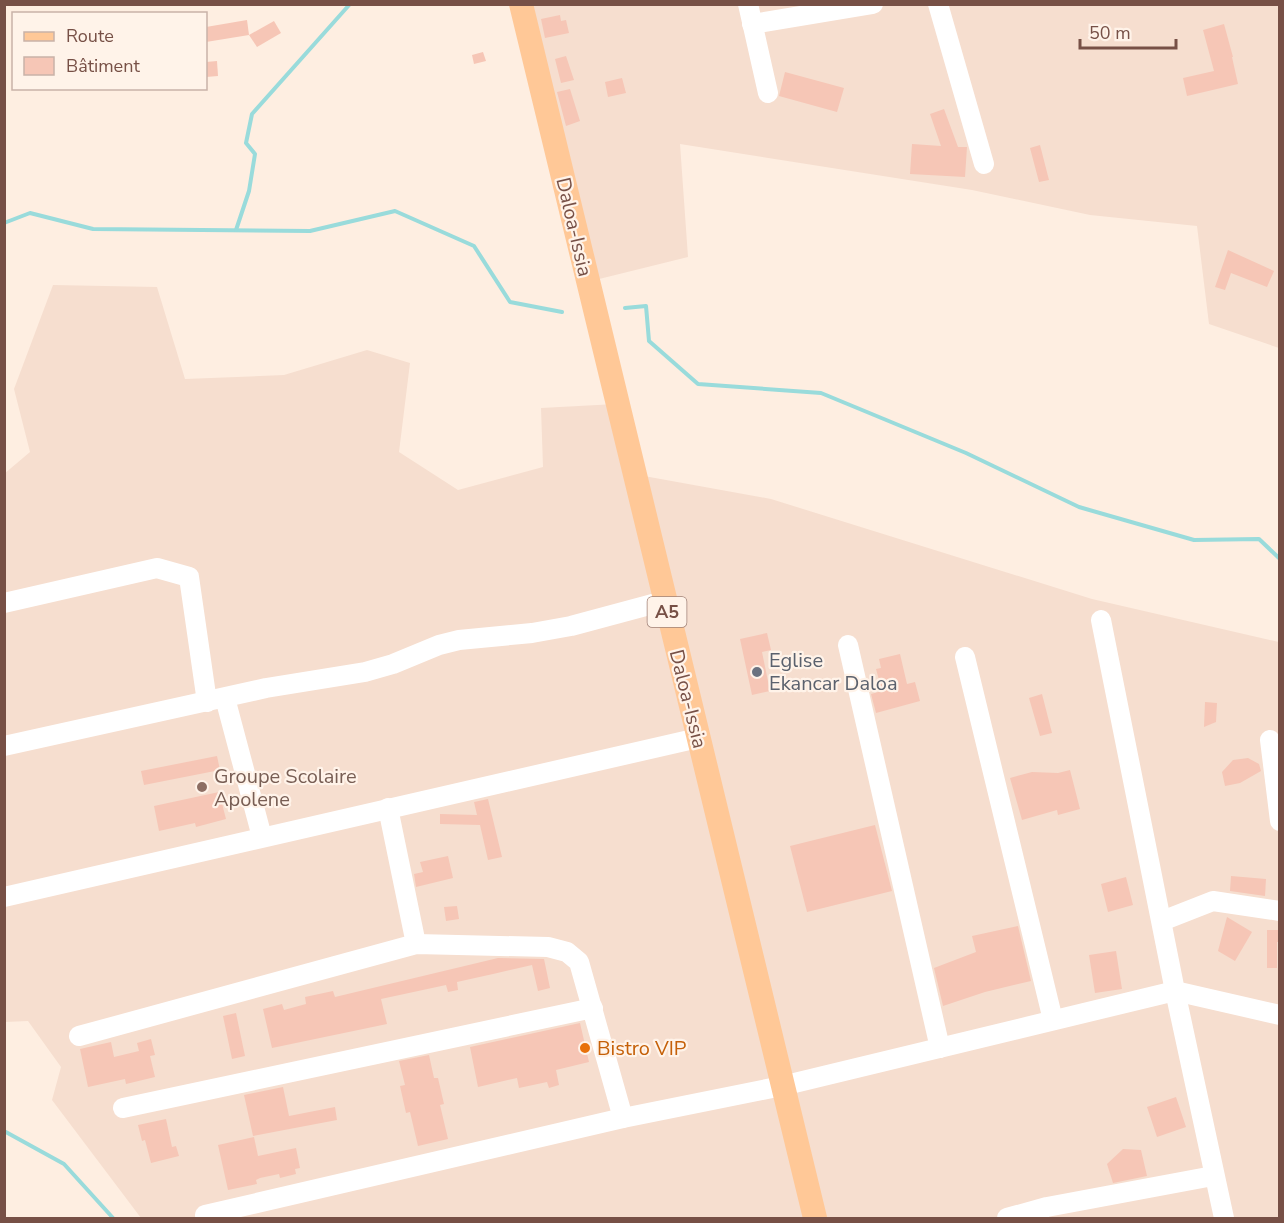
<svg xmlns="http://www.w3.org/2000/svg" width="1284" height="1223" font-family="'Nunito Sans',sans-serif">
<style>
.residential{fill:#f6decf}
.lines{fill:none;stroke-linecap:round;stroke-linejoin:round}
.stream{stroke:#99dbdb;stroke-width:4}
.building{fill:#f6c6b6}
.minor{stroke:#fff;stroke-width:20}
.major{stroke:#ffc897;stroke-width:24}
.worship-dot{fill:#6b7280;stroke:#fff3e9;stroke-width:2}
.education-dot{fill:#8d6e63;stroke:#fff3e9;stroke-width:2}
.food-dot{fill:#e8710a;stroke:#fff3e9;stroke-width:2}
.labels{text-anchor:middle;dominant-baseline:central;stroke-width:4.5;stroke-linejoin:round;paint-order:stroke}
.shield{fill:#fff3e9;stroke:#a08177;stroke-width:1.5}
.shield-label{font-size:18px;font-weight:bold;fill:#775046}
.street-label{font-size:20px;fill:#775046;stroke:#fff3e9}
.worship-label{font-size:20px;fill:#5b616d;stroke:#fff3e9;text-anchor:start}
.education-label{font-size:20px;fill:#785e54;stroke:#fff3e9;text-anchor:start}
.food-label{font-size:20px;fill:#c56008;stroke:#fff3e9;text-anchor:start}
</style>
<rect width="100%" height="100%" fill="#feeee1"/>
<g class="residential">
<path d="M522,5H1279V348L1209,324L1197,226L1090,215L972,190L680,144L688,257L587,282Z"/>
<path d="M53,285L157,287L185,379L284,375L367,350L410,363L399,452L458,490L543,467L541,408L616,404L633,474L771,499L1092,599L1279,642V1218H141L52,1100L61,1067L28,1021L5,1022L4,474L30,452L14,389Z"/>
</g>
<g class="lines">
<g class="stream">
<path d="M4,223L30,213L93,229L310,231L395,211L474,246L510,302L562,312"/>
<path d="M236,230L249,191L255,154L246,143L252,114L350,4"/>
<path d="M625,308L646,306L649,341L698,384L821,393L966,453L1079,507L1194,540L1259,539L1280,559"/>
<path d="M4,1131L64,1164L113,1218"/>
</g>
</g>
<g class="building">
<path d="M560,15L561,21L566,20L569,33L545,38L541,19Z"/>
<path d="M247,20L249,35L206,42V27Z"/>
<path d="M274,21L281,33L257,47L249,35Z"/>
<path d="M1224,24L1233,57H1232L1238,84L1187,96L1183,78L1214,71L1203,30Z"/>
<path d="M483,52L486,61L474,64L472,55Z"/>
<path d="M566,56L574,80L561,83L555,59Z"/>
<path d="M217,61L218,76L206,77V62Z"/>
<path d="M785,72L844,88L837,112L779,96Z"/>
<path d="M622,78L626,93L608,97L605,82Z"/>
<path d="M570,89L580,121L566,126L557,92Z"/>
<path d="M944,109L958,147H967L965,177L910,174L912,144L941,146L930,114Z"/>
<path d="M1040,145L1049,180L1039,182L1030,148Z"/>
<path d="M1228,250L1274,271L1267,287L1231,273L1225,290L1215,287Z"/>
<path d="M767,633L771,650L762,652L770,691L752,695L740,639Z"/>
<path d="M900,654L907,684L915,682L920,701L876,713L871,694L882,691L876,669L881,668L879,659Z"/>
<path d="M1042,694L1052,733L1040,736L1029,698Z"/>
<path d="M1205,702L1217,703L1216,722L1204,727Z"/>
<path d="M217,756L220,770L144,785L141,771Z"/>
<path d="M1248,758L1259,764L1261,771L1240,783L1225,786L1222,772L1233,760Z"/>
<path d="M1070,770L1080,809L1058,815L1057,810L1022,820L1010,778L1032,772L1058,773Z"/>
<path d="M219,792L226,819L196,827L195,823L159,831L154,806Z"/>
<path d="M488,799L502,857L488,860L480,825L440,824V814L477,815L474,802Z"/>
<path d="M875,825L892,891L807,912L790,846Z"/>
<path d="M448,856L453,878L416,887L414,874L423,872L420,862Z"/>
<path d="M1231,876L1266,879L1265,896L1230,891Z"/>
<path d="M1126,877L1133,905L1108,912L1101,884Z"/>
<path d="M457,906L459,919L446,921L444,907Z"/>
<path d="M1227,917L1252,932L1235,961L1218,951Z"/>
<path d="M1018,926L1031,981L985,992L943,1006L934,968L976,952L972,936Z"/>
<path d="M1267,930H1280V942H1277V968H1267Z"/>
<path d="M1116,951L1122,989L1095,993L1089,955Z"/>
<path d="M498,958L544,959L550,988L538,991L532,965L493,974L457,982L458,990L448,992L446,985L381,999L387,1024L272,1048L263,1009L282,1004L284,1010L306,1004L305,997L333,991L335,997Z"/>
<path d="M236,1013L245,1056L232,1059L223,1016Z"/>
<path d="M580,1023L589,1062L556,1070L559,1085L549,1088L547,1082L519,1088L517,1078L478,1087L470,1047Z"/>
<path d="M151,1039L155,1055L150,1056L155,1077L126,1084L125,1079L88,1087L80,1049L111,1042L114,1057L139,1051L137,1043Z"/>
<path d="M429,1055L434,1078H438L444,1104L440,1105L448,1139L418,1146L410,1112L406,1113L400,1086L405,1085L399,1061Z"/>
<path d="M283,1087L289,1116L335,1107L337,1120L253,1136L244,1095Z"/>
<path d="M1176,1097L1186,1127L1157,1137L1147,1107Z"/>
<path d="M166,1119L172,1147L176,1146L179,1156L151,1163L145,1140L142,1141L138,1125Z"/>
<path d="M254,1137L258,1156L296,1148L300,1168L295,1169L296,1174L280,1178L279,1174L260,1178L256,1180L257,1184L228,1190L218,1145Z"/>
<path d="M1123,1149L1141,1150L1147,1176L1113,1183L1107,1164Z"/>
</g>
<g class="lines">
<g class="minor">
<path d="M748,4L768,93"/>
<path d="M938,4L984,164"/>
<path d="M752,24L873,4"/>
<path d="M4,603L157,568L189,577L207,702"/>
<path d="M1101,620L1175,991L1280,1015"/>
<path d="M848,645L940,1048"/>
<path d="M965,657L1053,1020"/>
<path d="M225,698L262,837"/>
<path d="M1270,740L1280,821"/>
<path d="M4,746L266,688L365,672L393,664L439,645L459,640L532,633L571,626L664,601"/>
<path d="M388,808L416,944"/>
<path d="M4,897L698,738"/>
<path d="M1162,921L1213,901L1280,911"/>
<path d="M79,1036L416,944L548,947L567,952L579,962L623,1118"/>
<path d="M123,1108L593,1008"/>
<path d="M205,1215L623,1118L782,1086L1175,991L1224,1218"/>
<path d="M1007,1218L1047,1207L1213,1176"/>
</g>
<path class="major" d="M521,4L815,1218"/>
</g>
<circle class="worship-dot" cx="757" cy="672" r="6"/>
<circle class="education-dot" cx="202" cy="787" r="6"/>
<circle class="food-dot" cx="585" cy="1048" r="6"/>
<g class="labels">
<rect class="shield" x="647.5" y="597" width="39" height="30" rx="4.5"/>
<g class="shield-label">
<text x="667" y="612">A5</text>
</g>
<g class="street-label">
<text transform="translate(574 227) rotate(77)">Daloa-Issia</text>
<text transform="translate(688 699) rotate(76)">Daloa-Issia</text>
</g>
<g class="worship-label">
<text x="769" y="660">Eglise<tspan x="769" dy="23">Ekancar Daloa</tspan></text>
</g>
<g class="education-label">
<text x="214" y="776">Groupe Scolaire<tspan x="214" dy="23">Apolene</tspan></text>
</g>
<g class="food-label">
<text x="597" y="1048">Bistro VIP</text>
</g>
</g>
<rect width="1284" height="1223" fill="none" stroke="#775046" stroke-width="12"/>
<rect x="12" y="12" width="195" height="78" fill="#fff3e9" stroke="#c9b2a8" stroke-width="1.5"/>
<rect x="24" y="32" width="30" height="9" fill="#ffc897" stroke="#c9b2a8" stroke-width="1.5"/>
<text x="66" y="42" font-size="18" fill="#775046">Route</text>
<rect x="24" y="57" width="30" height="18" fill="#f6c6b6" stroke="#c9b2a8" stroke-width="1.5"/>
<text x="66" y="72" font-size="18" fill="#775046">Bâtiment</text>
<path d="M1080 39v9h96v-9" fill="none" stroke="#775046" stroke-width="3"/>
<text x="1089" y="39" font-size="18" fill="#775046" stroke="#fff3e9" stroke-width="4.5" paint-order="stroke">50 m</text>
</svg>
